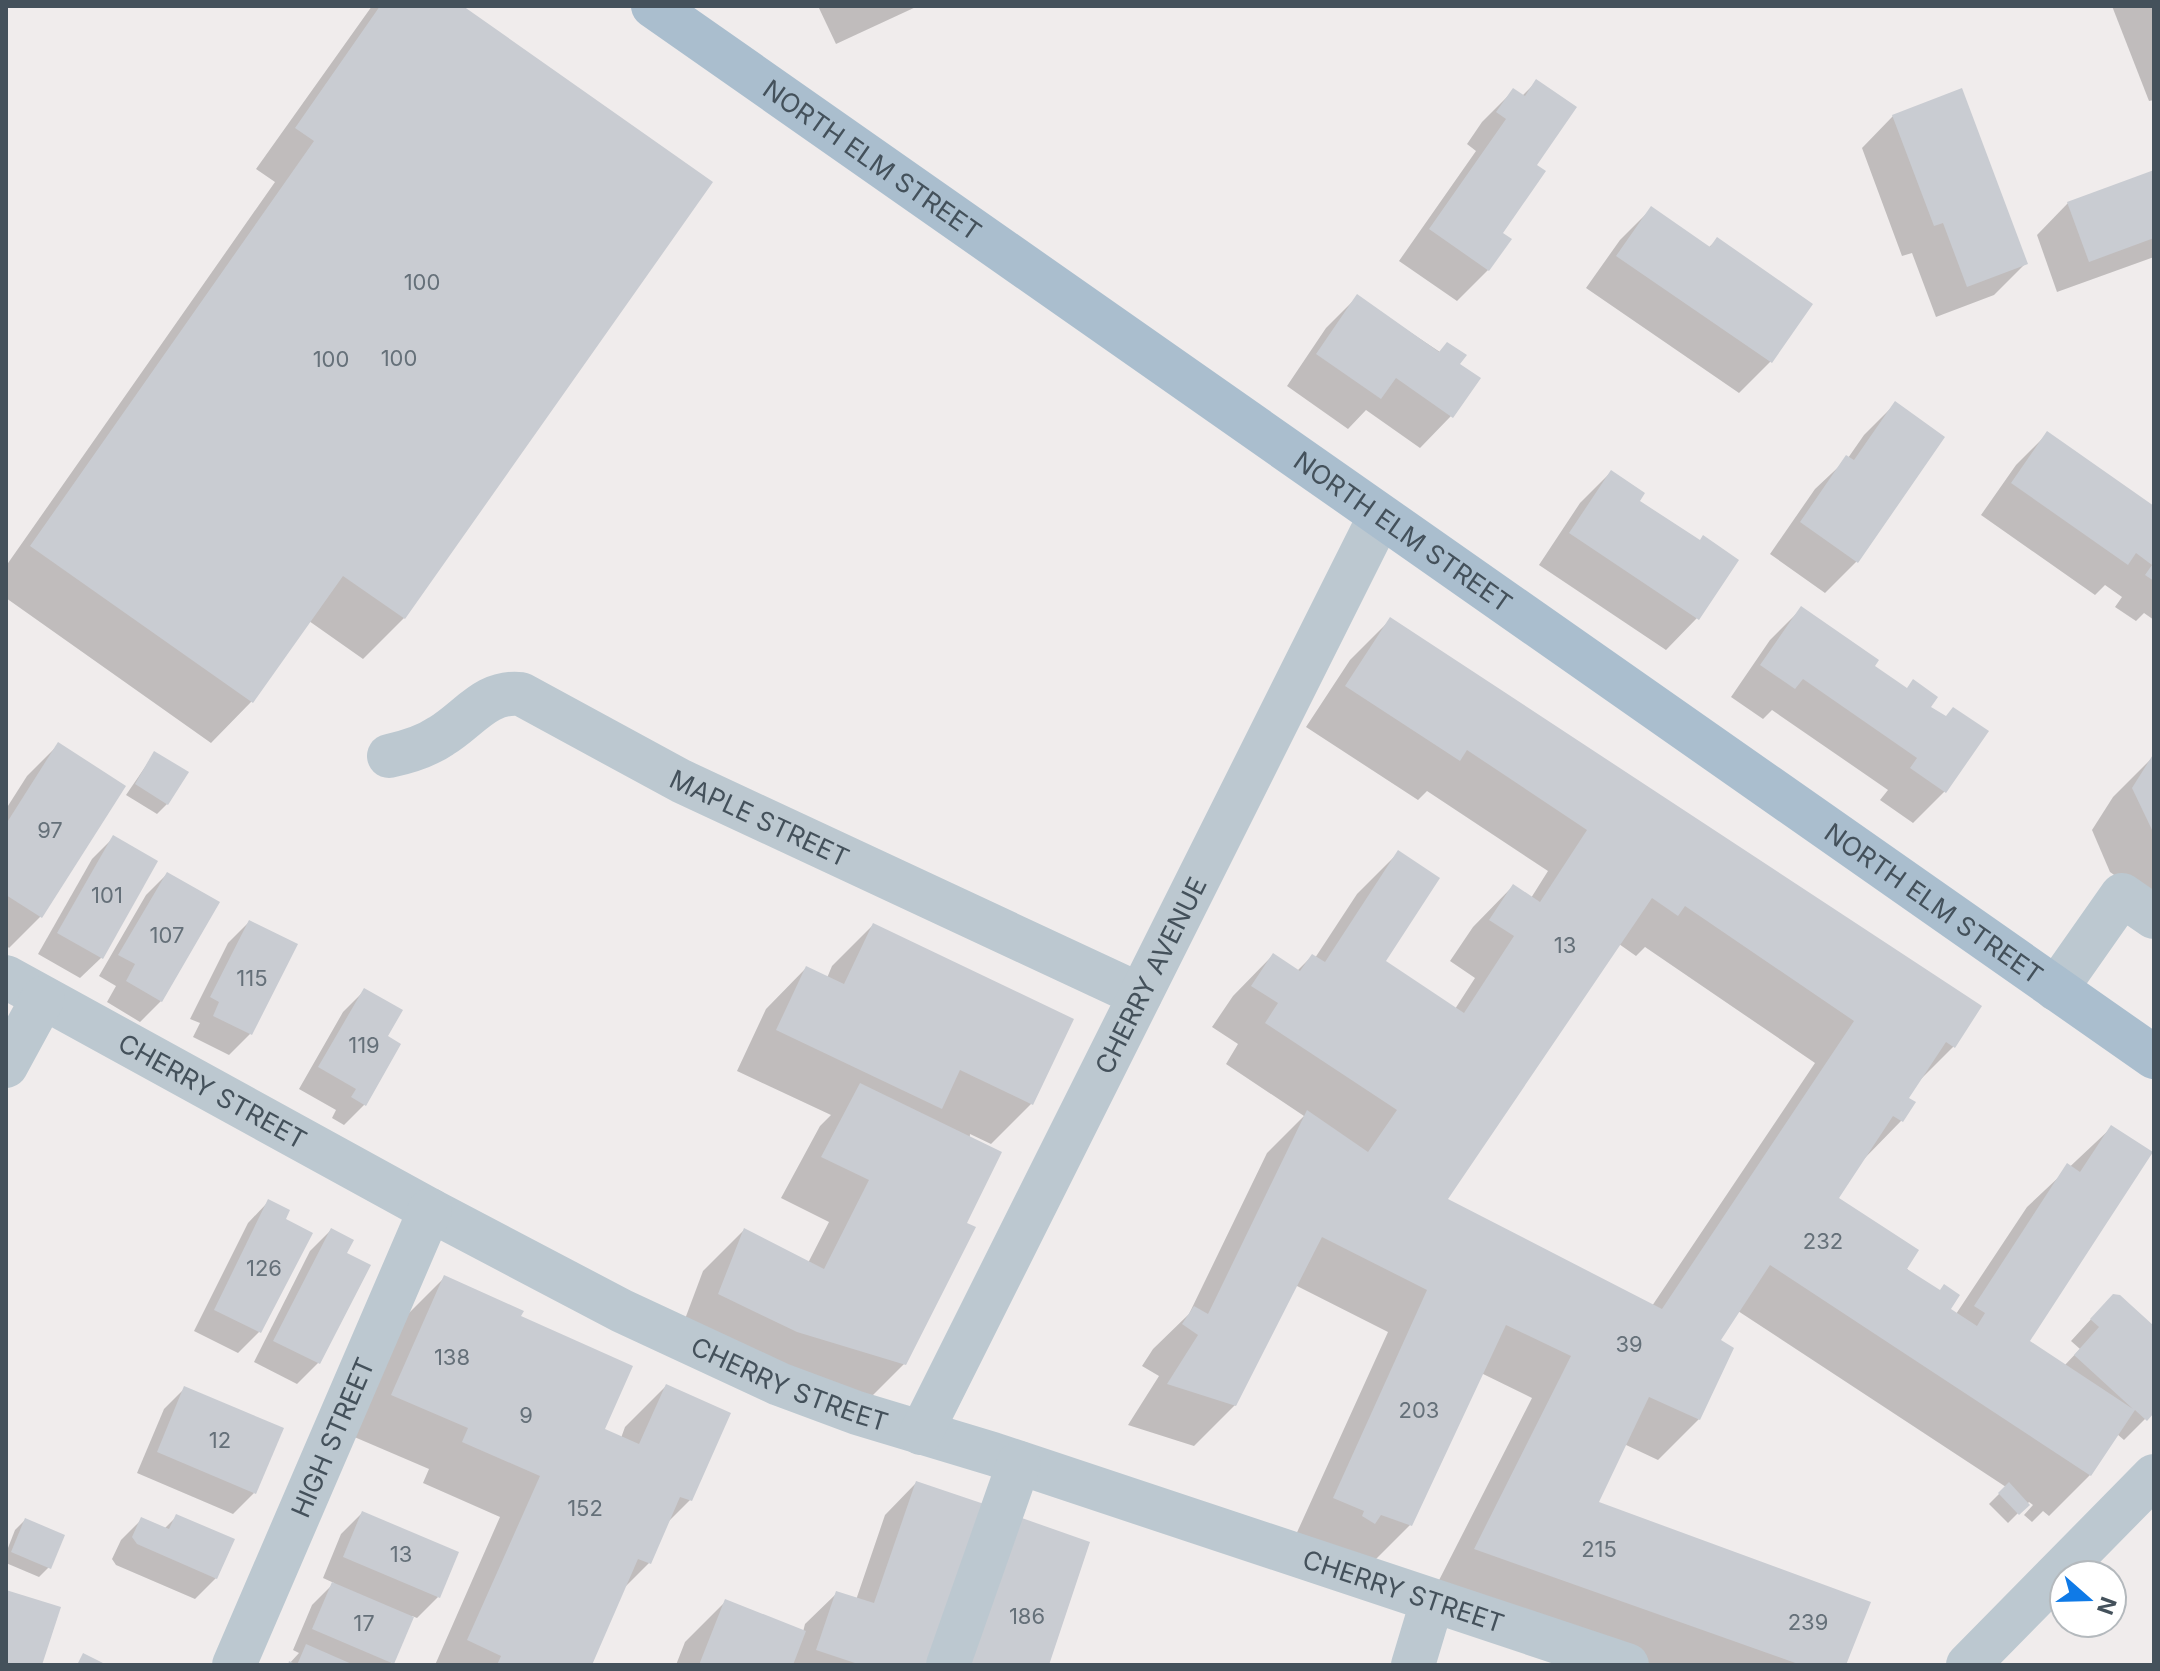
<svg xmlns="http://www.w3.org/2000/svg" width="2160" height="1671" font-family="Inter,sans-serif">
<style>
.shadow{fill:#0003;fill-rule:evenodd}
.building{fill:#c9ccd2;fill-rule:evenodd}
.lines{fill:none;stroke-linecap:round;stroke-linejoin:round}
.minor{stroke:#bcc8d0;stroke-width:44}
.major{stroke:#aabece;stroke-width:44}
.labels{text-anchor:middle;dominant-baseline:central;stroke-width:6;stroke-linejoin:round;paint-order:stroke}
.number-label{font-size:22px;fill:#657079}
.street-label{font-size:26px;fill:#44515b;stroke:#fff}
</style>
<rect width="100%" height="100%" fill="#f0ecec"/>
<g class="shadow">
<path d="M372,6H459L404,618L363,659L309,621L251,702L211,743L6,598V566L275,182L256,169Z"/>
<path d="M818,6H918L836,44Z"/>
<path d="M2112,6H2154V100L2149,101Z"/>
<path d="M1536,82L1534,165L1500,234L1488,270L1457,301L1399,261L1476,151L1467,144L1482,122L1513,91L1521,97Z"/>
<path d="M1893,116L2025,264L1994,295L1936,317L1912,253L1902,256L1862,148Z"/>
<path d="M2154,172V257L2057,292L2037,235L2068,203Z"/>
<path d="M1651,209L1708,248L1717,240L1810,304L1770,362L1739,393L1586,288L1620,240Z"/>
<path d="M1357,297L1458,364L1451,416L1420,448L1366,410L1348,429L1287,386L1326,328Z"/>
<path d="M1895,404L1856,562L1825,593L1770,554L1815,489L1848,458L1864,435Z"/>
<path d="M2047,434L2154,508V620L2144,613L2136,621L2115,607L2122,597L2105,585L2095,595L1981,515L2016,465Z"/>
<path d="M1611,472L1638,501L1699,542L1697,618L1666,650L1539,565L1580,503Z"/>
<path d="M1801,609L1873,667L1945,718L1986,731L1944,792L1913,823L1880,800L1888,790L1772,710L1763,719L1731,697L1770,640Z"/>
<path d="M1390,620L1979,1007L1953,1047L1914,1086L1906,1099L1913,1103L1901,1121L1861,1162L1836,1199L1948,1309L1956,1314L2027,1207L2111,1128L2028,1342L2064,1366L2080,1349L2071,1341L2092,1318L2154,1329V1410L2124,1440L2117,1434L2090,1475L2049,1516L2043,1511L2032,1522L2024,1515L2033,1505L2029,1502L2008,1523L1989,1504L2006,1487L1738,1311L1719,1340L1699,1419L1658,1460L1624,1444L1596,1503L1844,1665H1647L1434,1590L1532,1398L1481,1373L1410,1525L1369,1566L1294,1539L1388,1332L1295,1285L1235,1405L1194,1446L1128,1425L1159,1376L1142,1366L1153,1349L1189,1314L1267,1153L1304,1116L1226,1064L1238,1044L1212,1027L1233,996L1273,955L1297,971L1312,956L1315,958L1357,894L1398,853L1383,962L1455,1009L1475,978L1450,961L1473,927L1513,886L1531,898L1548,871L1427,791L1418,800L1306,727L1350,660ZM1619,944L1636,956L1645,947L1815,1063L1652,1306L1445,1200Z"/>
<path d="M58,745L41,916L9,948L6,945V809L27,776Z"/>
<path d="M154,754L167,804L157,814L126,795Z"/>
<path d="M2154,756V903L2110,872L2092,830L2113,797Z"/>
<path d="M113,838L101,958L80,978L38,954L92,859Z"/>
<path d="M167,874L161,1001L140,1022L107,1002L116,986L99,976L146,895Z"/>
<path d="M249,922L250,1034L229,1055L193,1037L200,1023L190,1019L228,943Z"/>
<path d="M873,925L1032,1103L991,1144L970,1134L964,1224L904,1364L863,1405L679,1335L703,1271L744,1230L808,1263L829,1222L781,1198L820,1126L831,1115L737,1071L766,1009L806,968L827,978L832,966Z"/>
<path d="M364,991L365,1104L344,1125L332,1118L336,1110L299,1089L343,1012Z"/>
<path d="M268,1202L259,1332L238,1353L194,1331L248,1223Z"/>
<path d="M331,1230L344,1254L318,1363L297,1384L254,1362L310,1251Z"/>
<path d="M444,1278L518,1317L602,1430L621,1438L625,1427L666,1386L690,1500L666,1524L649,1563L623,1589L589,1665H435L500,1517L423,1483L429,1469L352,1436L404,1318Z"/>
<path d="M185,1388L254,1493L233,1514L137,1473L164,1409Z"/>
<path d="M916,1483L927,1665H676L685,1642L726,1601L803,1632L805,1624L837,1593L856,1600L885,1515Z"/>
<path d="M362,1513L438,1597L417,1618L412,1616L390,1665H288L299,1653L293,1650L312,1605L334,1583L323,1578L341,1534Z"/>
<path d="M177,1516L216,1578L195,1599L116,1565L112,1559L121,1540L142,1519L164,1529Z"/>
<path d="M25,1520L49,1567L39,1577L6,1563V1553L15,1530Z"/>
</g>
<g class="building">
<path d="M380,6H463L713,182L405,619L343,576L253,703L30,546L314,141L295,128Z"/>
<path d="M1536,79L1577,107L1537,165L1546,171L1503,233L1512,239L1489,271L1429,229L1506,119L1496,112L1513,88L1525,96Z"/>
<path d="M1962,88L2028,264L1967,287L1943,223L1934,226L1892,115Z"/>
<path d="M2154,170V238L2089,262L2067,202Z"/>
<path d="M1651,206L1710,247L1717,237L1813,304L1772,363L1616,256Z"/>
<path d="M1357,294L1439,352L1447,342L1467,355L1460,364L1481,378L1453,418L1396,378L1381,399L1316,354Z"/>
<path d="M1895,401L1945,437L1858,563L1800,522L1846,455L1854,460Z"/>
<path d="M2047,431L2154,506V581L2145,575L2152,565L2136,553L2128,565L2011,483Z"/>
<path d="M1611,470L1645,493L1640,501L1700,540L1703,535L1739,560L1699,620L1569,533Z"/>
<path d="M1801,606L1879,660L1875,666L1907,688L1913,679L1938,697L1931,707L1946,716L1953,707L1989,731L1946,793L1910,768L1917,758L1803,679L1795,689L1760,665Z"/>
<path d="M1390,617L1982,1006L1955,1048L1946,1042L1909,1098L1916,1102L1903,1122L1893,1116L1839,1198L1919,1250L1907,1269L1940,1290L1944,1284L1960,1295L1951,1309L1977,1326L1985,1313L1974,1306L2067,1163L2080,1172L2111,1125L2153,1152L2030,1341L2133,1409L2074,1355L2099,1327L2090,1319L2113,1294L2120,1295L2154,1326V1413L2147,1421L2135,1410L2091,1476L1770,1265L1721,1340L1734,1348L1700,1420L1649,1397L1599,1502L1871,1602L1846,1665H1801L1474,1549L1571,1356L1506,1325L1412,1526L1381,1515L1375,1524L1362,1516L1364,1511L1333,1498L1427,1290L1322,1237L1236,1406L1167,1384L1198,1335L1182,1324L1194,1306L1208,1314L1307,1110L1368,1152L1397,1110L1265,1023L1278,1003L1251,986L1273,953L1300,971L1312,954L1325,962L1398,850L1440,878L1386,961L1464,1013L1514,936L1489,920L1513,884L1540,902L1587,830L1467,750L1460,761L1345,686ZM1652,898L1678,916L1685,906L1854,1021L1662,1309L1448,1199Z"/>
<path d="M58,742L126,786L42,918L6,895V824Z"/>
<path d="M154,751L189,772L168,805L135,784Z"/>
<path d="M2154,753V834L2132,788Z"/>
<path d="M113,835L158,861L103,959L57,933Z"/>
<path d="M167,872L220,902L162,1002L126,981L135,964L118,955Z"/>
<path d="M249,920L298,944L252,1035L213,1016L219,1002L210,997Z"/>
<path d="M873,923L1074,1019L1033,1105L960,1070L942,1109L776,1030L806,966L844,984Z"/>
<path d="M364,988L403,1010L388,1036L401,1044L366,1106L351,1097L356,1089L318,1067Z"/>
<path d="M860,1083L1002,1152L967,1223L976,1227L906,1365L797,1332L718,1294L744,1228L824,1269L869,1180L821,1157Z"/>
<path d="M268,1199L290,1210L286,1219L313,1233L261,1333L214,1310Z"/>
<path d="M331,1228L354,1240L347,1253L371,1265L320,1364L273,1341Z"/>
<path d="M444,1275L524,1311L521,1316L633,1366L605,1429L639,1444L666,1384L731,1413L692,1501L680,1497L651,1564L638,1559L592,1665H497L501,1656L467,1640L540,1476L462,1442L468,1428L391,1395Z"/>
<path d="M184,1386L284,1428L256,1494L157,1452Z"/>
<path d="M916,1481L984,1504L929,1665H861L816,1650L836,1591L874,1603Z"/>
<path d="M2009,1482L2030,1505L2019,1515L1998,1493Z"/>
<path d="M362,1511L459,1552L440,1598L343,1557Z"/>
<path d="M176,1514L235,1539L217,1579L137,1544L132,1537L141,1517L169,1529Z"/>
<path d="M1019,1517L1090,1542L1049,1665H970Z"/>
<path d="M25,1518L65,1535L51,1569L11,1552Z"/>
<path d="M332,1582L414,1617L394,1664L312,1629Z"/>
<path d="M6,1590L61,1607L42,1665H6Z"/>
<path d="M725,1599L806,1631L793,1665H699Z"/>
<path d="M306,1644L354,1665H288L289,1661L297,1665Z"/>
<path d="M83,1653L107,1665H77Z"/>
</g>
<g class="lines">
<g class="minor">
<path id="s1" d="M389,756C408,752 425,747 441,736C469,719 486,690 521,694L681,781L1140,995"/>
<path id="s2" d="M6,977L430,1210L622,1311L779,1384L857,1413L993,1454L1627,1665"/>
<path d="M2056,989L2122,895L2154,917"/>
<path d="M6,1066L43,998"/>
<path id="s3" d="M921,1433L1380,516"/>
<path id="s4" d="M234,1665L430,1210"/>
<path d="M948,1665L1019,1463"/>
<path d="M1413,1665L1432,1602"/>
<path d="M1968,1665L2154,1476"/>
</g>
<path class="major" id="s5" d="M653,6L2154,1057"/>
</g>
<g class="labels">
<g class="number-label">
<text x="422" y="282">100</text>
<text x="399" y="358">100</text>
<text x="331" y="359">100</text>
<text x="50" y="830">97</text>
<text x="107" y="895">101</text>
<text x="167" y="935">107</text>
<text x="1565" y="945">13</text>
<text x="252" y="978">115</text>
<text x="364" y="1045">119</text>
<text x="1823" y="1241">232</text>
<text x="264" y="1268">126</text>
<text x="1629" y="1344">39</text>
<text x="452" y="1357">138</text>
<text x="1419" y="1410">203</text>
<text x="526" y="1415">9</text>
<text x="220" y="1440">12</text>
<text x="585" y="1508">152</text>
<text x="1599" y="1549">215</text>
<text x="401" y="1554">13</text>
<text x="1027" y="1616">186</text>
<text x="1808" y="1622">239</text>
<text x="364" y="1623">17</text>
</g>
<g class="street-label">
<text stroke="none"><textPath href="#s5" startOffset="268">NORTH ELM STREET</textPath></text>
<text stroke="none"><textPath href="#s5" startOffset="916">NORTH ELM STREET</textPath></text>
<text stroke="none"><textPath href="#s1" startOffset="418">MAPLE STREET</textPath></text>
<text stroke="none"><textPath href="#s5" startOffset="1564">NORTH ELM STREET</textPath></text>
<text stroke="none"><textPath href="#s3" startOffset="512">CHERRY AVENUE</textPath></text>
<text stroke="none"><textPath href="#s2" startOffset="236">CHERRY STREET</textPath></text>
<text stroke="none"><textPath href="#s2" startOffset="884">CHERRY STREET</textPath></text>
<text stroke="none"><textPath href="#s4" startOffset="248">HIGH STREET</textPath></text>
<text stroke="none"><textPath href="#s2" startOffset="1532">CHERRY STREET</textPath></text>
</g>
</g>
<rect width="2160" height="1671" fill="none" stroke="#44515b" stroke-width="16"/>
<g transform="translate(2088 1599) rotate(110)"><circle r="38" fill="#ffffff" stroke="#b4b9bd" stroke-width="2"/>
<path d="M0-6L14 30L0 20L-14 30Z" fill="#0f7ae7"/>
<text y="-12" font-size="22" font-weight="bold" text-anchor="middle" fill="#44515b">N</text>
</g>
</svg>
